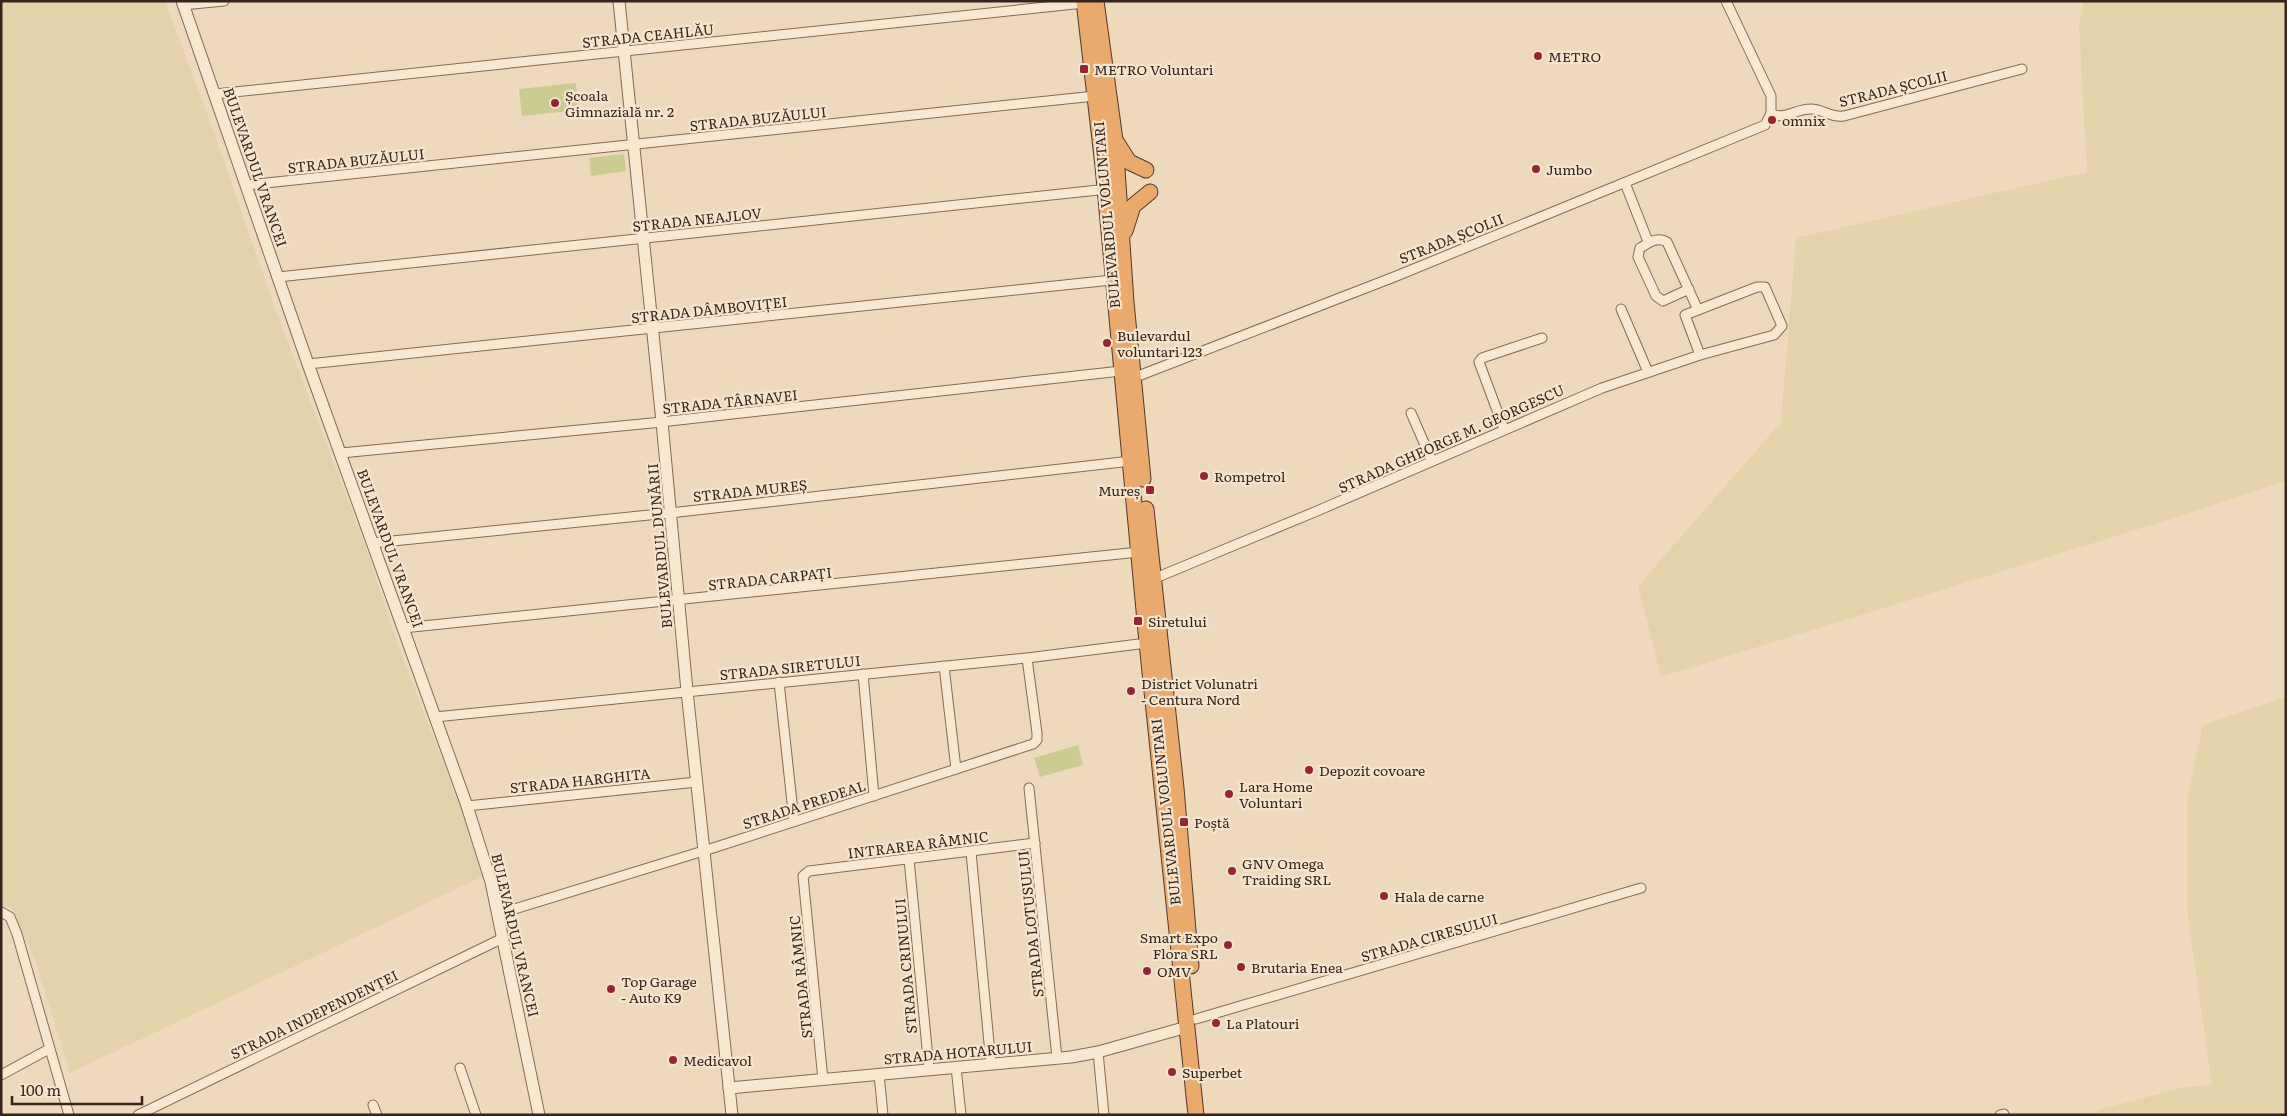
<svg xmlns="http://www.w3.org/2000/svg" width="2287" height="1116" font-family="Literata,serif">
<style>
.farmland{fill:#e4d3aa}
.green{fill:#cccb91}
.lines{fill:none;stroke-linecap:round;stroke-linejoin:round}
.minor-casing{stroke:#866a56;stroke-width:11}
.tertiary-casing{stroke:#866a56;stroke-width:13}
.trunk-casing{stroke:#53392b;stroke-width:17}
.minor{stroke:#f9e8d0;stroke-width:9}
.tertiary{stroke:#f9e8d0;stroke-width:11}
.trunk{stroke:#eaaa6e;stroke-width:15}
.poi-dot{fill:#962534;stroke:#f6e5cd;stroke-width:2}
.labels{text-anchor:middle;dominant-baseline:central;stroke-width:4.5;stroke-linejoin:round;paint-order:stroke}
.street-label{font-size:14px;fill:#35241b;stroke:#f6e5cd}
.poi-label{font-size:14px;fill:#35241b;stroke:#f6e5cd;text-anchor:start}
</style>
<rect width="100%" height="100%" fill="#eed9bd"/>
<g class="farmland">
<path d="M1,1H165L210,121L276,311L366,548L399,648L486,875L70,1073L35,959L10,906L1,910Z"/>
<path d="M2084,1H2286V481L2187,514L1661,677L1638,586L1781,422L1796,238L2087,172L2079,25Z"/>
<path d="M2286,697V1115H2090L2101,1109L2185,1087L2212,1085L2187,910V799L2203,725Z"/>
</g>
<g class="green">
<path d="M576,83L579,110L522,116L519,89Z"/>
<path d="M624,154L626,171L591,176L589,158Z"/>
<path d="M1078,745L1083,765L1040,777L1034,758Z"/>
</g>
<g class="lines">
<g class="minor-casing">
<g id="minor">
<path d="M183,5L224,1"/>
<path d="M215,94L1084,3"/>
<path d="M1771,114C1785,120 1796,109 1810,109C1822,108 1829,118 1844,116L2022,69"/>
<path d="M1625,183L1647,239"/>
<path d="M246,185L1095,96"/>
<path d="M278,277L1108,189"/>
<path d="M1689,289L1663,301L1656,296L1638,257L1640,248C1649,243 1657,236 1667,242L1698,310"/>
<path d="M1621,309L1648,372"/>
<path d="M308,364L1112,280"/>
<path d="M1133,378L1394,277L1765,125L1771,114V96L1726,1"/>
<path d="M1411,413L1432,461"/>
<path d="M1504,429L1479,362L1482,358L1542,338"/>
<path d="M341,453L652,423L1121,371"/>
<path d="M373,543L679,512L1131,461"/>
<path d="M1153,579L1317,511L1602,388L1700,355L1774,335L1782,326L1765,287H1757L1685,315L1700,355"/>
<path d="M403,628L1139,552"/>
<path d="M944,666L956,769"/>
<path d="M863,674L874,796"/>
<path d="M779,682L794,821"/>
<path d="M435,717L1027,658L1147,643"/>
<path d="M1029,788L1057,1058"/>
<path d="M467,806L697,782"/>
<path d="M971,852L991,1064"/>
<path d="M909,859L929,1069"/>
<path d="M1,912L10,917L17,934L69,1115"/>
<path d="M498,914L713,848L1033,744L1037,740V733L1027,658"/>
<path d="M1196,1019L1641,888"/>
<path d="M1098,1052L1104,1115"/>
<path d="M956,1067L961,1115"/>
<path d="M460,1068L476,1115"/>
<path d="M879,1074L883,1115"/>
<path d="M1,1075L49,1049"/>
<path d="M823,1080L803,876L809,871L1035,843"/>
<path d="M373,1105L377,1115"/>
<path d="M138,1115L503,938"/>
<path d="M2000,1115L2004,1114"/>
</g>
</g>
<g class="tertiary-casing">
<g id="tertiary">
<path d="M182,1L308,364L467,806L491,882L539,1115"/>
<path d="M619,1L662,422L687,691L732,1115"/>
<path d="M729,1088L1071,1057L1098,1052L1187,1027"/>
</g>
</g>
<g class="trunk-casing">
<g id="trunk">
<path d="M1084,1L1103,166L1147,643L1196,1115"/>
<path d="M1096,1L1115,140L1126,302L1143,479"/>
<path d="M1117,143L1129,162L1146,170"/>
<path d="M1125,231L1133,206L1150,192"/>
<path d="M1146,509L1176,788L1191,966"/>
</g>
</g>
<use href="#minor" class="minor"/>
<use href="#tertiary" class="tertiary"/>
<use href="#trunk" class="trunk"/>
</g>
<g class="poi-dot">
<circle cx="1538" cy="56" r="5"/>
<rect x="1079" y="64" width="10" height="10" rx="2.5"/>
<circle cx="555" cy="103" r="5"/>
<circle cx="1772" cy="120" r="5"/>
<circle cx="1536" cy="169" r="5"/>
<circle cx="1107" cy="343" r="5"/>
<circle cx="1204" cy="476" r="5"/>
<rect x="1145" y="485" width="10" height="10" rx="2.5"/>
<rect x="1133" y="616" width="10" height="10" rx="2.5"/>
<circle cx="1131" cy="691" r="5"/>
<circle cx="1309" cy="770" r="5"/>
<circle cx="1229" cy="794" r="5"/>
<rect x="1179" y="817" width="10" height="10" rx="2.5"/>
<circle cx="1232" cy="871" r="5"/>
<circle cx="1384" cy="896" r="5"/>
<circle cx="1228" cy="945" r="5"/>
<circle cx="1241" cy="967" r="5"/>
<circle cx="1147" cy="971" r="5"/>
<circle cx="611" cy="989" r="5"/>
<circle cx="1216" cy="1023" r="5"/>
<circle cx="673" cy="1060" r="5"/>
<circle cx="1172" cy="1072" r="5"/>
</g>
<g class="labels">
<g class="street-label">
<text transform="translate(648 35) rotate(-6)">STRADA CEAHLĂU</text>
<text transform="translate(1893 88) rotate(-14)">STRADA ȘCOLII</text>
<text transform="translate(758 118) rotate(-6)">STRADA BUZĂULUI</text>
<text transform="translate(356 160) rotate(-6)">STRADA BUZĂULUI</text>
<text transform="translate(256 167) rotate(71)">BULEVARDUL VRANCEI</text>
<text transform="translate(1106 215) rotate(-95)">BULEVARDUL VOLUNTARI</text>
<text transform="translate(697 219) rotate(-6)">STRADA NEAJLOV</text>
<text transform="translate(1451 238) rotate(-22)">STRADA ȘCOLII</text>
<text transform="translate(709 309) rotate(-6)">STRADA DÂMBOVIȚEI</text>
<text transform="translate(730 401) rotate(-6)">STRADA TÂRNAVEI</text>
<text transform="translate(1451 438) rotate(-24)">STRADA GHEORGE M. GEORGESCU</text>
<text transform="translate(750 490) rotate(-6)">STRADA MUREȘ</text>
<text transform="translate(659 546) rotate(-95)">BULEVARDUL DUNĂRII</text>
<text transform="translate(391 548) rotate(70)">BULEVARDUL VRANCEI</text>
<text transform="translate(770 578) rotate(-6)">STRADA CARPAȚI</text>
<text transform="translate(790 667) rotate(-6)">STRADA SIRETULUI</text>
<text transform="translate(580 780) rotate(-6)">STRADA HARGHITA</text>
<text transform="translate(804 804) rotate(-18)">STRADA PREDEAL</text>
<text transform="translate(1165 812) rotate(-96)">BULEVARDUL VOLUNTARI</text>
<text transform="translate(918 844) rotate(-7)">INTRAREA RÂMNIC</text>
<text transform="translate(1030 924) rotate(-96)">STRADA LOTUSULUI</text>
<text transform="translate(516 935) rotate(77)">BULEVARDUL VRANCEI</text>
<text transform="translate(1429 937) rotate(-16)">STRADA CIRESULUI</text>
<text transform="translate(905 966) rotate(-95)">STRADA CRINULUI</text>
<text transform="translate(800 977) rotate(-96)">STRADA RÂMNIC</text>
<text transform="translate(314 1014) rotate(-26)">STRADA INDEPENDENȚEI</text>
<text transform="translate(958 1052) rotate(-5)">STRADA HOTARULUI</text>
</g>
<g class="poi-label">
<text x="1548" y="56">METRO</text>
<text x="1094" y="69">METRO Voluntari</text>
<text x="565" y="95">Școala<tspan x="565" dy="16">Gimnazială nr. 2</tspan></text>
<text x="1782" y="120">omnix</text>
<text x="1546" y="169">Jumbo</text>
<text x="1117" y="335">Bulevardul<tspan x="1117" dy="16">voluntari 123</tspan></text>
<text x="1214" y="476">Rompetrol</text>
<text x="1140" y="490" text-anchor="end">Mureș</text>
<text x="1148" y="621">Siretului</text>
<text x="1141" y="683">District Volunatri<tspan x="1141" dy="16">- Centura Nord</tspan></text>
<text x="1319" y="770">Depozit covoare</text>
<text x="1239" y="786">Lara Home<tspan x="1239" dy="16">Voluntari</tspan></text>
<text x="1194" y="822">Poștă</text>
<text x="1242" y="863">GNV Omega<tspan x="1242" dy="16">Traiding SRL</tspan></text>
<text x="1394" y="896">Hala de carne</text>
<text x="1218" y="937" text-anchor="end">Smart Expo<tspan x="1218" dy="16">Flora SRL</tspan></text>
<text x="1251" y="967">Brutaria Enea</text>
<text x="1157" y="971">OMV</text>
<text x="621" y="981">Top Garage<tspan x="621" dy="16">- Auto K9</tspan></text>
<text x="1226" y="1023">La Platouri</text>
<text x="683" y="1060">Medicavol</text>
<text x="1182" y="1072">Superbet</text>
</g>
</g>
<rect width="2287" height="1116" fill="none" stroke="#35241b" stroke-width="5"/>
<path d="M12 1096v8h130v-8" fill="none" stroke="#35241b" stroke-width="2.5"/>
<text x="20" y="1096" font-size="15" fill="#35241b" stroke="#f6e5cd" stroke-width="4" paint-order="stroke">100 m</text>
</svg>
